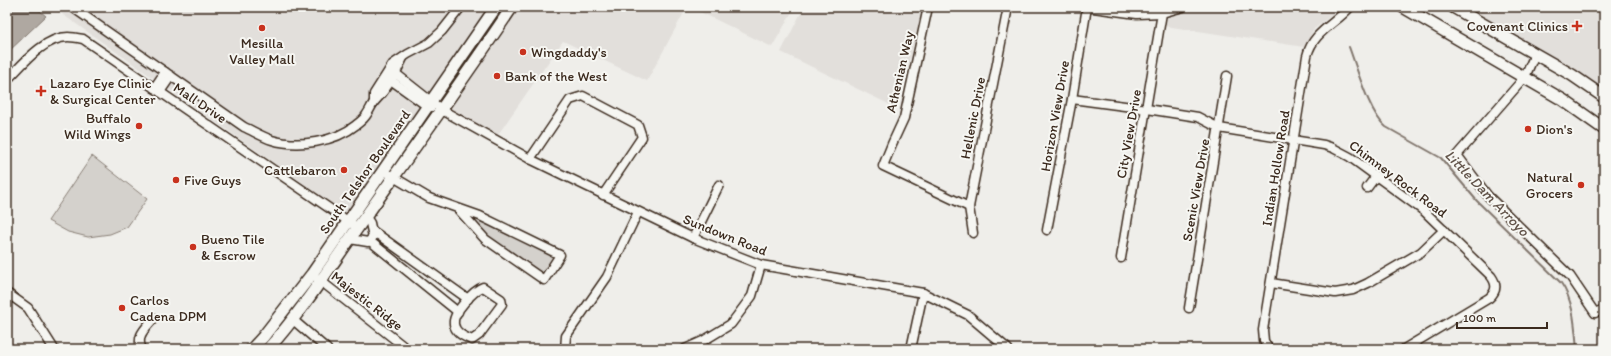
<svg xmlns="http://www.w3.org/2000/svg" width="1611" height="356" font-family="Itim,sans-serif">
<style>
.built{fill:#e2dfdb}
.green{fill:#d4d1cc;stroke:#887e75}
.water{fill:#afa8a1;stroke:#81766d}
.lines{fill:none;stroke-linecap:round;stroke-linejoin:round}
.stream{stroke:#81766d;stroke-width:2}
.minor-casing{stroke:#3b2a1e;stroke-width:11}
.major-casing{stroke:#3b2a1e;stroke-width:14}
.minor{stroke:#f6f6f2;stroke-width:8}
.major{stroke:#f6f6f2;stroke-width:11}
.poi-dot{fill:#c8321e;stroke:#f6f6f2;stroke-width:1.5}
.labels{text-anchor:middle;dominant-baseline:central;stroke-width:4;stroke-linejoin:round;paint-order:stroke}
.poi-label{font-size:14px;fill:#3b2a1e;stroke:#f6f6f2;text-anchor:start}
.street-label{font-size:14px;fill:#3b2a1e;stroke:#f6f6f2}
.water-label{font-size:15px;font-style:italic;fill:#64564c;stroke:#f6f6f2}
</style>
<rect width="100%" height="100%" fill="#efeeea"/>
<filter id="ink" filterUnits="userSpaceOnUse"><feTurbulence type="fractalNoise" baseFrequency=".025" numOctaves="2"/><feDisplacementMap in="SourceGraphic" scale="8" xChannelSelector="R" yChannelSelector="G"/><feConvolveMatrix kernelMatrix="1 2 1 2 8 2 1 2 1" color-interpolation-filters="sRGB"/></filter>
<g filter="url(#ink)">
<g class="built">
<path d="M52,7H490L347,214Z"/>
<path d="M518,7H687L647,81L563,41L497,136L449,108Z"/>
<path d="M690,7H795L772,47Z"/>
<path d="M804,7H923L897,108L781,52Z"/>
<path d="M1197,7H1342L1314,29L1304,47L1165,26L1167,18Z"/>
<path d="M1465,7H1604V90L1575,70Z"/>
</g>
<g class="green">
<path d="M92,156L147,199L127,227L110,234L88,237L68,232L48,221Z"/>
<path d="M477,217L554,257L542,276L483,233L474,222Z"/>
</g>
<path class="water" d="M7,7H35L46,16L7,53Z"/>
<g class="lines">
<path class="stream" d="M1349,47C1357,68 1369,113 1386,127L1441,158L1477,201L1561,283C1574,301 1575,328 1577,349"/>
<g class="minor-casing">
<g id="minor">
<path d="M72,7L244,127C253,131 263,137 272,140C298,148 335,142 356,125C360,122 365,118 367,114C370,110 372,104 375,101C387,89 396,74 403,58"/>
<path d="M928,7L904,118L892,144L883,166L969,207"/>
<path d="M1086,7L1137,14L1162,13L1183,7"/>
<path d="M1535,54L1525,77L1457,155L1488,196L1570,276L1595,313L1604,309"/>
<path d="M390,69L442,110L530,159L693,238L761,265L923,293L968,315L1008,349"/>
<path d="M388,78L427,106L431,107"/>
<path d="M7,80C22,65 44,37 68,37C73,37 78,38 83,39L358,228"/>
<path d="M154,88L165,72"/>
<path d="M160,92L171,76"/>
<path d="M1072,99L1147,109L1198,117L1219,128L1324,145L1333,148L1350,157L1424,211L1491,276C1497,284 1497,291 1489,298L1404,349"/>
<path d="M374,101V94L393,64L408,54L429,43L442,31L461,7"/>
<path d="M530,159L570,100L583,96L638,125L642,137L603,195"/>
<path d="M390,175L429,198L480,216L560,255L544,280L485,239L458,209"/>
<path d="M1367,188L1376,176"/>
<path d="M1047,230L1072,99L1087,7"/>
<path d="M373,231L468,299"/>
<path d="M973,233L969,207L1008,7"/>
<path d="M693,238L719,185"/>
<path d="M350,239L368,242L373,237L370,223L366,217"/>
<path d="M370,241L458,312"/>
<path d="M1121,258L1162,13"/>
<path d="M317,278L407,349"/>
<path d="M1271,283L1335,293L1353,290L1368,283L1421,252L1444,230"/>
<path d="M483,287L501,299L502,304L479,335L472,340C465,337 455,333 454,324C452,313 474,290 483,287Z"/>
<path d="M7,293L28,308L54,349"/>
<path d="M1189,308L1227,76"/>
<path d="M292,319L327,349"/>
<path d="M1268,348L1264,341L1263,330L1307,56C1313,32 1335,24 1350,7"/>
<path d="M142,349C135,336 146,328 154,318"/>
<path d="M565,349L566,336L607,277L638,212"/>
<path d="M685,349L703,341L731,324L752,296L761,265"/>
<path d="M911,349L923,293"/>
</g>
</g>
<g class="major-casing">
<g id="major">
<path d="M1403,7L1563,100L1604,129"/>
<path d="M1453,7L1572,75L1604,97"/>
<path d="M252,349L263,337L312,274L496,7"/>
<path d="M268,349C303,310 331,265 361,223C412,151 463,80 512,7"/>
</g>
</g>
<use href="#minor" class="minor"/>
<use href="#major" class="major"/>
</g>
</g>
<g class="poi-dot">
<path d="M1575 20h4v4h4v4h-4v4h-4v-4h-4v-4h4z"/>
<circle cx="262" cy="28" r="4"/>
<circle cx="523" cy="52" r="4"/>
<circle cx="497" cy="76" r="4"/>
<path d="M39 85h4v4h4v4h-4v4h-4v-4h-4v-4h4z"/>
<circle cx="139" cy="126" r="4"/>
<circle cx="1528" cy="129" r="4"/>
<circle cx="344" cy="170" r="4"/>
<circle cx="176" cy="180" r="4"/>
<circle cx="1581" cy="185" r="4"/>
<circle cx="193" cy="247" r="4"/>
<circle cx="122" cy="308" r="4"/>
</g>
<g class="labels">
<g class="poi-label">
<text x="1568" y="26" text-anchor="end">Covenant Clinics</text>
<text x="262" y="43" text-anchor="middle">Mesilla<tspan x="262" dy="16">Valley Mall</tspan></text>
<text x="531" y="52">Wingdaddy's</text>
<text x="505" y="76">Bank of the West</text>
<text x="50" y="83">Lazaro Eye Clinic<tspan x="50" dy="16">&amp; Surgical Center</tspan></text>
<text x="131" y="118" text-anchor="end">Buffalo<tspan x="131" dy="16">Wild Wings</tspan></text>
<text x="1536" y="129">Dion's</text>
<text x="336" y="170" text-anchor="end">Cattlebaron</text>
<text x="1573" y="177" text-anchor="end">Natural<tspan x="1573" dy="16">Grocers</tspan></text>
<text x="184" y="180">Five Guys</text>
<text x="201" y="239">Bueno Tile<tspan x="201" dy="16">&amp; Escrow</tspan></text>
<text x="130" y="300">Carlos<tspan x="130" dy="16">Cadena DPM</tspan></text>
</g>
<g class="street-label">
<text transform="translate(900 72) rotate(-77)">Athenian Way</text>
<text transform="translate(200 103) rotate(34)">Mall Drive</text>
<text transform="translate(1055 116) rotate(-80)">Horizon View Drive</text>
<text transform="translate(973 118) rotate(-79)">Hellenic Drive</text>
<text transform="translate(1129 134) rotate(-80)">City View Drive</text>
<text transform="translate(1276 168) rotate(-81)">Indian Hollow Road</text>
<text transform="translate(365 172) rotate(-55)">South Telshor Boulevard</text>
<text transform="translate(1398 179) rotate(37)">Chimney Rock Road</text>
<text transform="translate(1196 190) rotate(-80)">Scenic View Drive</text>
<text transform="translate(725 235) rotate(22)">Sundown Road</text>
<text transform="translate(367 301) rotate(38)">Majestic Ridge</text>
</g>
<g class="water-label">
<text transform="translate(1487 193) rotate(46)">Little Dam Arroyo</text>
</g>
</g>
<rect width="1611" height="356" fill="none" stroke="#f6f6f2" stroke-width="24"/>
<rect x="12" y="12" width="1587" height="332" fill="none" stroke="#3b2a1e" stroke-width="1.5" filter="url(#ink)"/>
<path d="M1457 322v6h90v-6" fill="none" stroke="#3b2a1e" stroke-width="2"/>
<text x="1463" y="322" font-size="12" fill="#3b2a1e" stroke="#f6f6f2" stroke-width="3" paint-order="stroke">100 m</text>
</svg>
